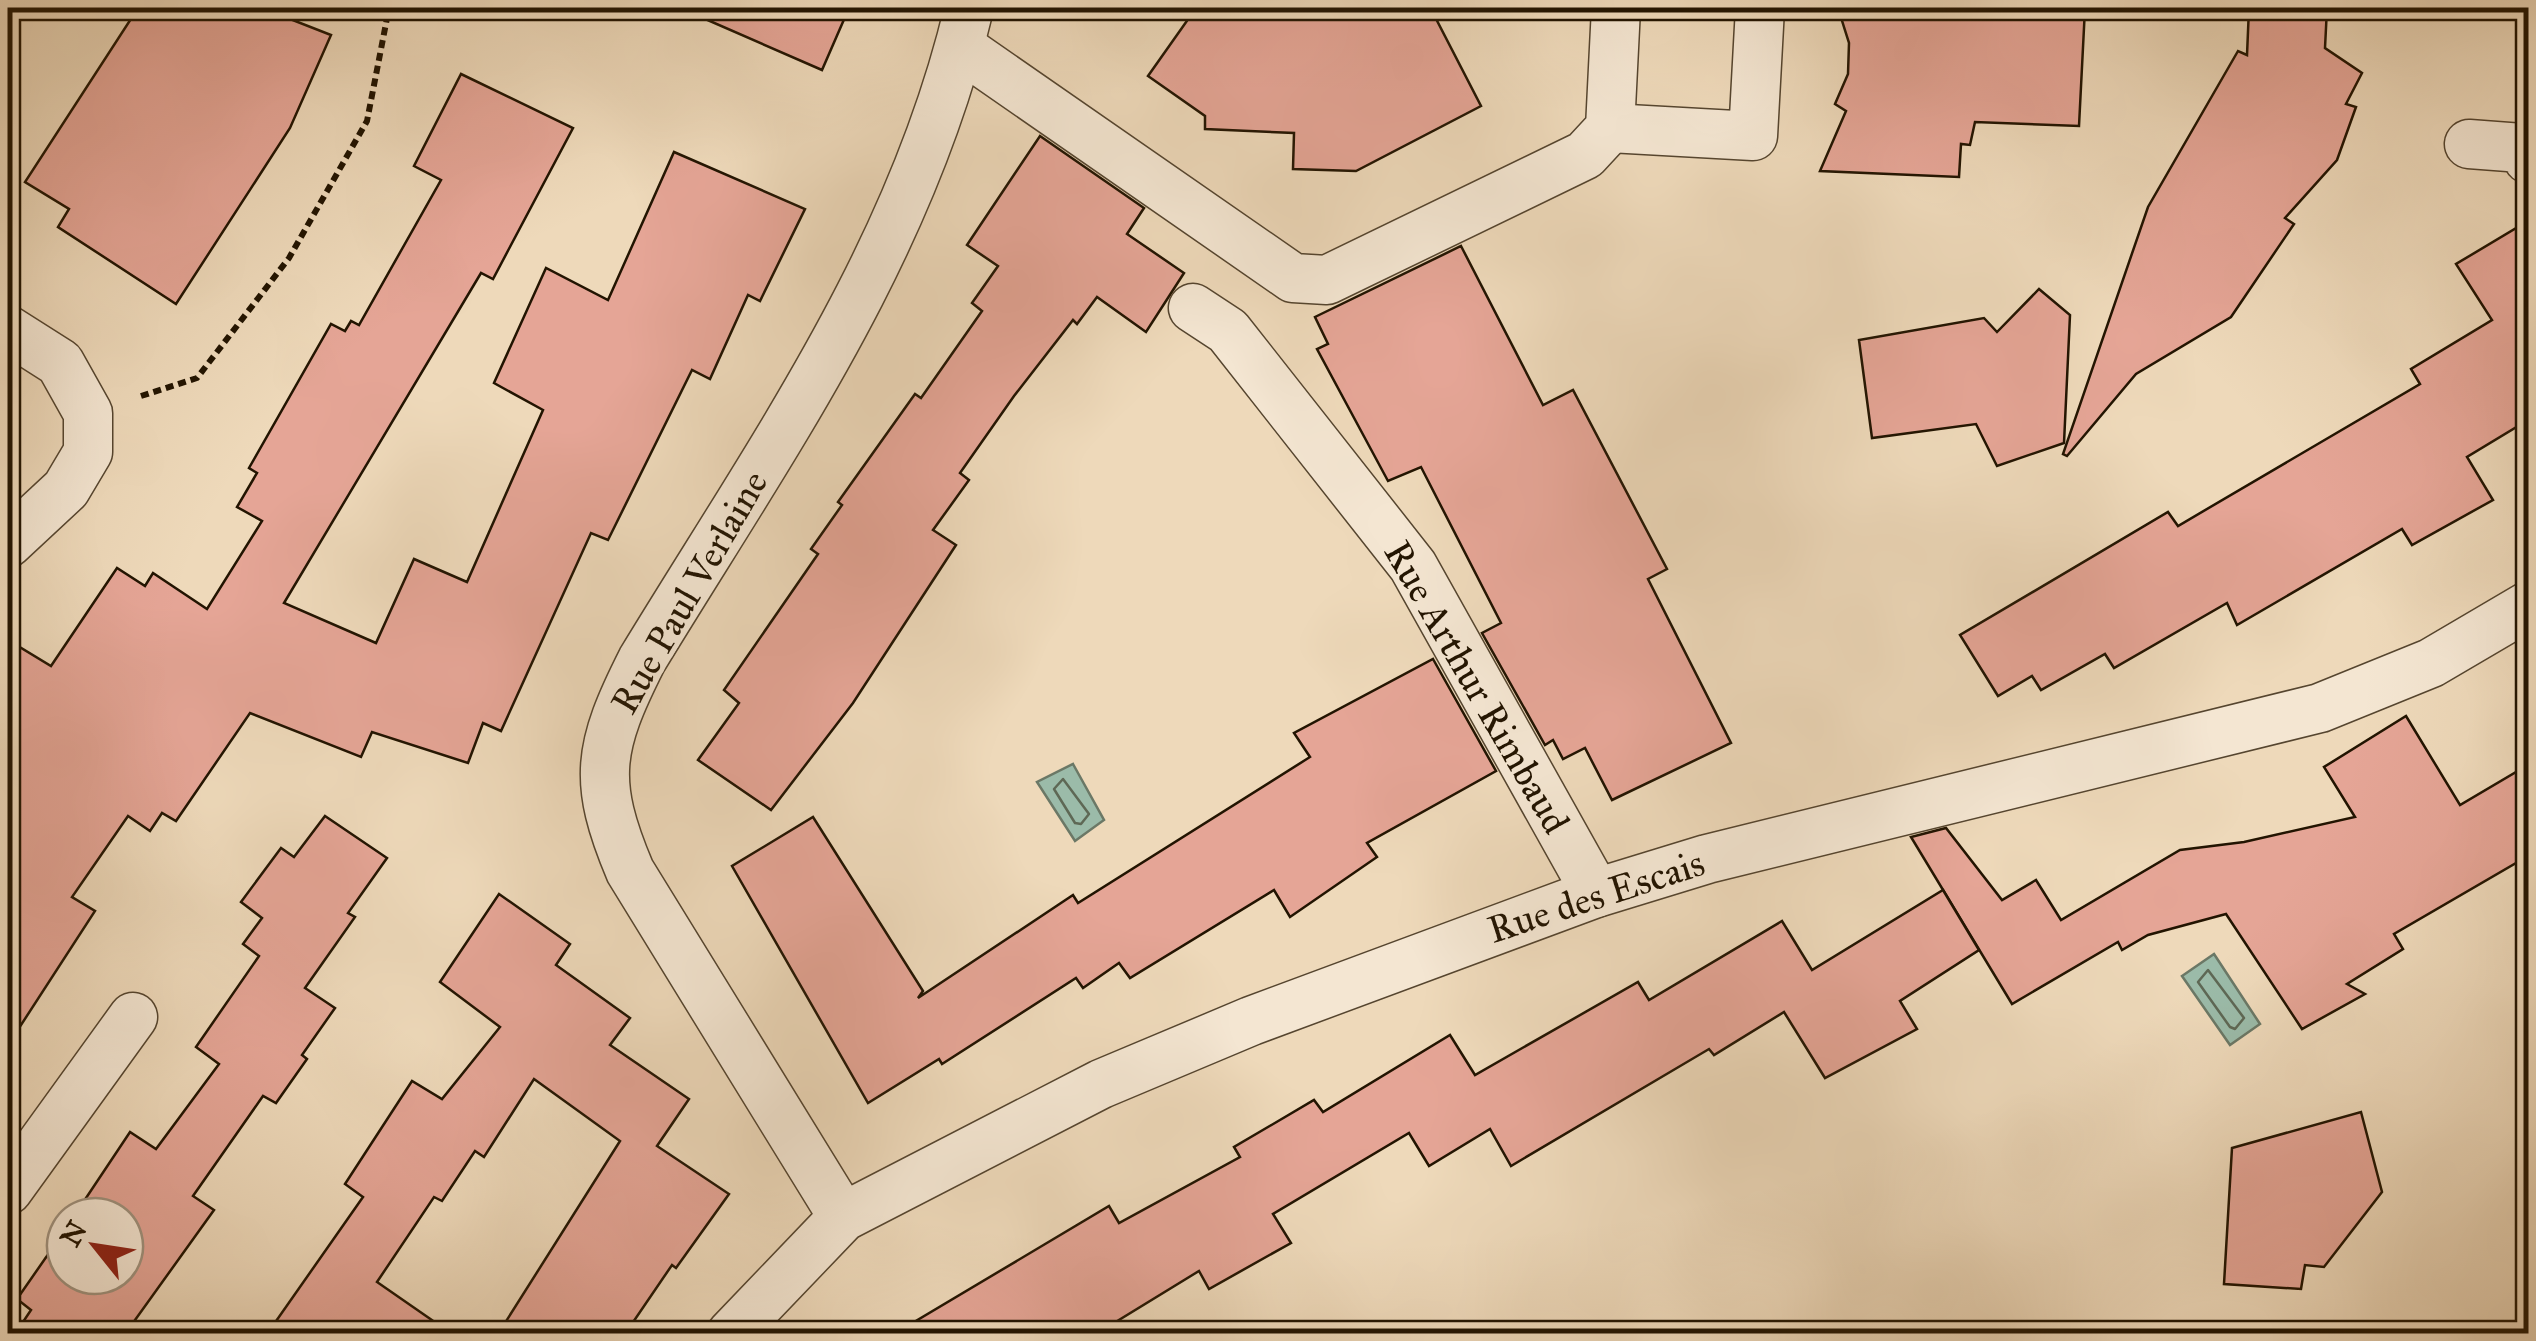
<svg xmlns="http://www.w3.org/2000/svg" width="2536" height="1341" font-family="'IM FELL Great Primer',serif">
<style>
.water{fill:#9bbba9;stroke:#6b7866;stroke-width:2.5}
.lines{fill:none;stroke-linecap:round;stroke-linejoin:round}
.shore{stroke:#5e6855;stroke-width:2.5}
.building{fill:#e5a596;stroke:#221401;stroke-width:2.5}
.minor-casing{stroke:#55452f;stroke-width:51}
.path{stroke:#221401;stroke-width:6;stroke-dasharray:8 5;stroke-linecap:butt}
.minor{stroke:#f4e6d2;stroke-width:48}
.labels{text-anchor:middle;dominant-baseline:central;stroke-width:9;stroke-linejoin:round;paint-order:stroke}
.street-label{font-size:38px;fill:#221401;stroke:#f4e6d2}
</style>
<rect width="100%" height="100%" fill="#eed9ba"/>
<filter id="stains"><feTurbulence type="fractalNoise" baseFrequency=".002" numOctaves="4"/><feColorMatrix values="0 0 0 0 .2 0 0 0 0 .09 0 0 0 0 .02 0 0 0 .5 -.17"/></filter>
<radialGradient id="worn" r=".72"><stop offset=".6" stop-color="#630" stop-opacity="0"/><stop offset="1" stop-color="#630" stop-opacity=".3"/></radialGradient>
<g class="water">
<path d="M1073,764L1104,820L1075,841L1037,782Z"/>
<path d="M2214,954L2260,1024L2230,1045L2182,976Z"/>
</g>
<g class="lines">
<g class="shore">
<path d="M1063,779L1089,814L1081,824L1075,823L1054,789Z"/>
<path d="M2208,970L2244,1018L2235,1029L2230,1027L2198,982Z"/>
</g>
</g>
<g class="building">
<path d="M138,8H262L331,35L290,128L176,304L58,227L69,209L25,182Z"/>
<path d="M680,8H849L822,70Z"/>
<path d="M1196,8L1433,13L1481,106L1356,171L1293,169L1294,133L1205,129V116L1148,76Z"/>
<path d="M1838,8H2085L2079,126L1975,122L1970,145L1961,144L1959,177L1820,171L1846,111L1835,104L1848,74L1849,43Z"/>
<path d="M2249,8H2327L2325,48L2362,73L2346,104L2356,107L2337,160L2285,218L2294,224L2231,317L2136,374L2067,456L2063,454L2148,207L2238,51L2247,55Z"/>
<path d="M461,74L573,128L493,279L481,273L284,603L376,643L414,559L467,582L543,410L494,383L546,268L608,300L674,152L805,209L760,301L748,295L710,379L692,370L608,540L591,533L501,731L483,723L468,763L372,732L361,757L250,713L176,821L162,813L150,831L128,816L72,897L95,911L8,1045V640L51,666L117,568L145,586L153,573L207,609L262,521L237,507L257,473L249,468L331,324L345,331L351,321L359,325L441,180L414,166Z"/>
<path d="M1040,136L1144,208L1127,234L1184,273L1146,332L1097,297L1077,324L1073,320L1014,396L960,473L969,480L933,530L956,545L853,703L771,810L698,760L739,703L724,690L818,554L811,549L842,505L838,502L915,394L921,398L982,311L972,303L998,266L967,245Z"/>
<path d="M2528,221V420L2467,457L2493,500L2412,545L2402,529L2237,625L2227,603L2114,668L2105,654L2041,690L2032,676L1998,696L1960,635L2168,512L2178,526L2420,384L2411,369L2492,320L2456,264Z"/>
<path d="M1461,246L1543,405L1573,390L1667,569L1648,579L1731,743L1612,800L1585,748L1563,759L1553,740L1545,745L1482,633L1501,623L1421,467L1388,481L1317,349L1328,344L1315,317Z"/>
<path d="M2039,289L2070,315L2064,443L1997,466L1976,424L1872,438L1859,340L1984,318L1997,332Z"/>
<path d="M1433,659L1496,771L1367,843L1377,857L1290,917L1274,890L1130,978L1119,963L1083,988L1076,978L942,1064L939,1059L868,1103L732,866L813,817L923,991L918,998L1073,895L1078,903L1310,757L1294,733Z"/>
<path d="M2406,716L2460,805L2528,765V856L2394,934L2403,949L2347,984L2365,994L2302,1029L2226,914L2148,935L2122,950L2118,942L2012,1004L1911,837L1946,828L2002,900L2036,880L2061,920L2180,850L2244,842L2355,817L2324,767Z"/>
<path d="M325,816L387,858L348,913L355,917L305,988L335,1008L302,1055L307,1059L276,1103L263,1096L193,1196L214,1210L125,1334H15L31,1310L17,1299L65,1230V1276H125V1216H74L130,1132L156,1149L219,1064L196,1047L259,956L243,944L262,918L241,902L281,848L294,857Z"/>
<path d="M1943,890L1979,950L1900,1001L1917,1029L1825,1078L1784,1012L1714,1055L1709,1049L1511,1166L1490,1129L1429,1166L1409,1133L1273,1214L1291,1243L1209,1289L1199,1271L1096,1334H894L1109,1206L1119,1223L1240,1157L1234,1147L1314,1100L1323,1112L1450,1035L1475,1075L1638,982L1649,1000L1782,921L1812,970Z"/>
<path d="M499,894L570,944L556,965L630,1018L610,1045L689,1099L657,1146L729,1194L676,1268L672,1265L625,1334H498L620,1141L534,1079L484,1157L475,1151L442,1201L434,1197L377,1282L452,1334H267L363,1197L345,1184L412,1081L442,1099L500,1027L440,982Z"/>
<path d="M2361,1112L2382,1192L2324,1267L2305,1265L2301,1289L2224,1284L2232,1148Z"/>
</g>
<g class="lines">
<g class="minor-casing">
<g id="minor">
<path d="M960,47L1293,278L1327,280L1585,155L1610,128L1616,8"/>
<path d="M1610,128L1753,136L1760,8"/>
<path d="M2469,144L2522,148L2528,159"/>
<path d="M1193,308L1228,331L1413,566L1596,893"/>
<path d="M8,330L60,363L88,413V452L66,489L8,543"/>
<path d="M8,1190L133,1017"/>
<path d="M843,1217L630,871C592,781 598,747 642,660C771,448 911,254 969,8"/>
<path d="M731,1334L843,1217L1101,1084L1251,1021L1596,893L1707,859L2320,708L2431,663L2528,606"/>
</g>
</g>
<path class="path" d="M141,396L197,378L289,258L367,121L389,8"/>
<use href="#minor" class="minor"/>
</g>
<g class="labels">
<g class="street-label">
<text transform="translate(689 592) rotate(-60)">Rue Paul Verlaine</text>
<text transform="translate(1477 687) rotate(60)">Rue Arthur Rimbaud</text>
<text transform="translate(1596 896) rotate(-18)">Rue des Escais</text>
</g>
</g>
<rect width="2536" height="1341" fill="none" stroke="#eed9ba" stroke-width="40"/>
<rect x="10" y="10" width="2516" height="1321" fill="none" stroke="#221401" stroke-width="5"/>
<rect x="20" y="20" width="2496" height="1301" fill="none" stroke="#221401" stroke-width="2.5"/>
<g transform="translate(95 1246) rotate(300)"><circle r="48" fill="#f4e6d2" stroke="#a0927e" stroke-width="2.5"/>
<path d="M0-8L18 38L0 25L-18 38Z" fill="#8f2418"/>
<text y="-15" font-size="28" font-weight="bold" text-anchor="middle" fill="#221401">N</text>
</g>
<rect width="100%" height="100%" filter="url(#stains)"/>
<rect width="100%" height="100%" fill="url(#worn)"/>
</svg>
